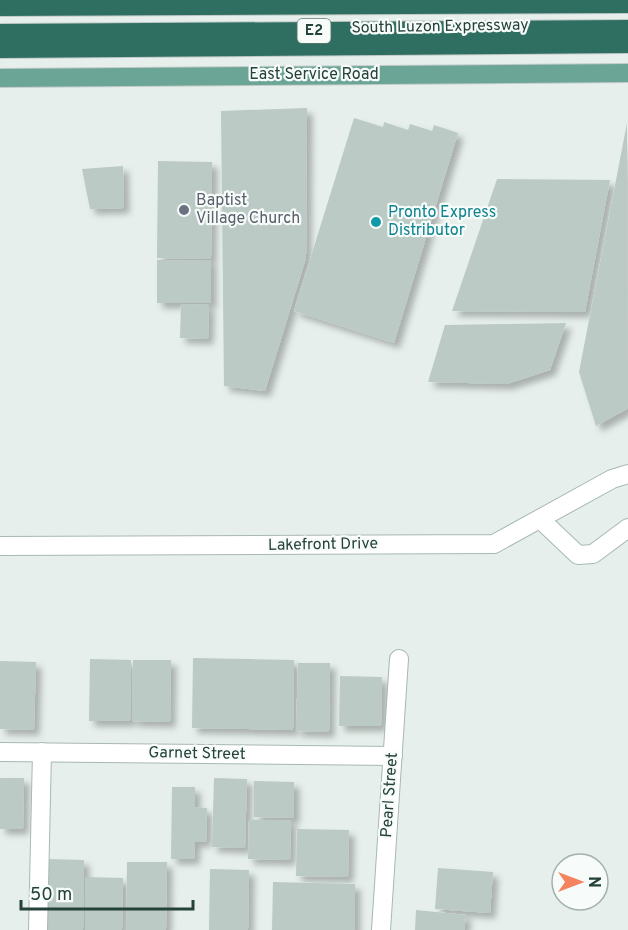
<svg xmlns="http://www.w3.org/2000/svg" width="628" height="930" font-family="Overpass,sans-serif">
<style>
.building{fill:#bbcac4;filter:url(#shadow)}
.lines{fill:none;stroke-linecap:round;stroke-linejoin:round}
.minor-casing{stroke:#a8b8b2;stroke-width:20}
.major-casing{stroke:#c2cac8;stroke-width:20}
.highway-casing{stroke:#c2cac8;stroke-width:20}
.minor{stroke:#fff;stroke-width:18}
.major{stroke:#6aa596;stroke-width:18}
.highway{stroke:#2f6f62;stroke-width:18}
.worship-dot{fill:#6b7280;stroke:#f7fbf9;stroke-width:2}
.culture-dot{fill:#0f9aa8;stroke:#f7fbf9;stroke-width:2}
.labels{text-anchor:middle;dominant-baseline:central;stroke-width:4.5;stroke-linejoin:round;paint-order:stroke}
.shield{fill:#f7fbf9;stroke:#637a73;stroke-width:1.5}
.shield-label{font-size:15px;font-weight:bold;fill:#24423a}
.street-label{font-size:16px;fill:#24423a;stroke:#f7fbf9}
.worship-label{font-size:16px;fill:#5b616d;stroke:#f7fbf9;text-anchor:start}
.culture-label{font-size:16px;fill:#0d838f;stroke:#f7fbf9;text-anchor:start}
</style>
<defs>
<filter id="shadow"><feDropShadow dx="5.5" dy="5.5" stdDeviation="3" flood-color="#0004"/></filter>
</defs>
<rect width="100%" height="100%" fill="#e6efeb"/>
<g class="building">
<path d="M307,108L306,258L265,391L224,386L221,111Z"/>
<path d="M354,118L383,127L384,122L408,130L410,124L432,131L434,125L458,133L394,343L294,311Z"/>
<path d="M627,123L628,403L627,409L596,426L579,372Z"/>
<path d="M158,161L212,162L211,259L157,258Z"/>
<path d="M123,166L124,208L90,209L82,169Z"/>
<path d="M497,179L610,180L585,312L452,311Z"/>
<rect x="157" y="260" width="54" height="43"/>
<path d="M181,304L209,305L208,339L180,338Z"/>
<path d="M566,323L550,370L507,384L428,382L445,325Z"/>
<path d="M193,658L294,660L293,730L192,728Z"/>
<path d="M90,659L131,660L130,721H89Z"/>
<path d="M133,660H171L170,722L132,721Z"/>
<path d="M0,661L36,662L34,730L0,729Z"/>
<path d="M298,663H330L329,732L296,731Z"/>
<path d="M340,676L382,677L381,726H339Z"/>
<path d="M0,778H24L23,829H0Z"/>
<path d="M214,778L247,779L245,848L212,847Z"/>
<path d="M254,781L294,782V818L254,817Z"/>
<path d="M172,787H195V807L207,808L206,842L195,841L194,859H171Z"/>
<path d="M249,820H291L290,860L248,859Z"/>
<path d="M297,829L349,830L348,877L296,876Z"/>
<path d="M46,859L84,860L83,930H45Z"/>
<path d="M127,862H167L166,930H126Z"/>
<path d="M438,868L493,872L490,913L435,909Z"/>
<path d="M210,869L249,870L248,930H209Z"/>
<path d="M85,877L123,878L122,930H85Z"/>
<path d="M273,882L355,884V930H272Z"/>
<path d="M416,910L466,915L464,930H415Z"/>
</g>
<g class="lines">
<g class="minor-casing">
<g id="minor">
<path d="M541,520L578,555L593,554L628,528"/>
<path d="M0,546L494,544L612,479L628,474"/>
<path d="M0,752L393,756"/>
<path d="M38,930L42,752"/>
<path d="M381,930L399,659"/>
</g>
</g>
<g class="major-casing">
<path id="major" d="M0,78L628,73"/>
</g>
<g class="highway-casing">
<g id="highway">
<path d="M0,7L628,4"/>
<path d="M0,33L628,29"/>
<path d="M0,49L628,44"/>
</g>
</g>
<use href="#minor" class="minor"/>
<use href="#major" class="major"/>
<use href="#highway" class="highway"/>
</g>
<circle class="worship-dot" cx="184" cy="210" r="6"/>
<circle class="culture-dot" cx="376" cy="222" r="6"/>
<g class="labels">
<rect class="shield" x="297.5" y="19" width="33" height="24" rx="4.5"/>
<g class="shield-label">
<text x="314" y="31">E2</text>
</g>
<g class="street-label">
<text transform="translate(440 27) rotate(-1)">South Luzon Expressway</text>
<text x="314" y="75">East Service Road</text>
<text transform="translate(323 545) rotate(-1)">Lakefront Drive</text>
<text transform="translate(197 754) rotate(1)">Garnet Street</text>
<text transform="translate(390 795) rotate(-86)">Pearl Street</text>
</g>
<g class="worship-label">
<text x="196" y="201">Baptist<tspan x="196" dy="18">Village Church</tspan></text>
</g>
<g class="culture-label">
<text x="388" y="213">Pronto Express<tspan x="388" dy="18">Distributor</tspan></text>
</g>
</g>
<g transform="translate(580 882) rotate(90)"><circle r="28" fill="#f7fbf9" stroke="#a3b1ad" stroke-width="1.5"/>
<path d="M0-4.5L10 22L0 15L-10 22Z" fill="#f4845f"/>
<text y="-9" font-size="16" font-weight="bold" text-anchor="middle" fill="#24423a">N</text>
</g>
<path d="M21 900v9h172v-9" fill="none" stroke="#24423a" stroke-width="3"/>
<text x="30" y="900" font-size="18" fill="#24423a" stroke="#f7fbf9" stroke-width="4.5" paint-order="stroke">50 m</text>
</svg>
